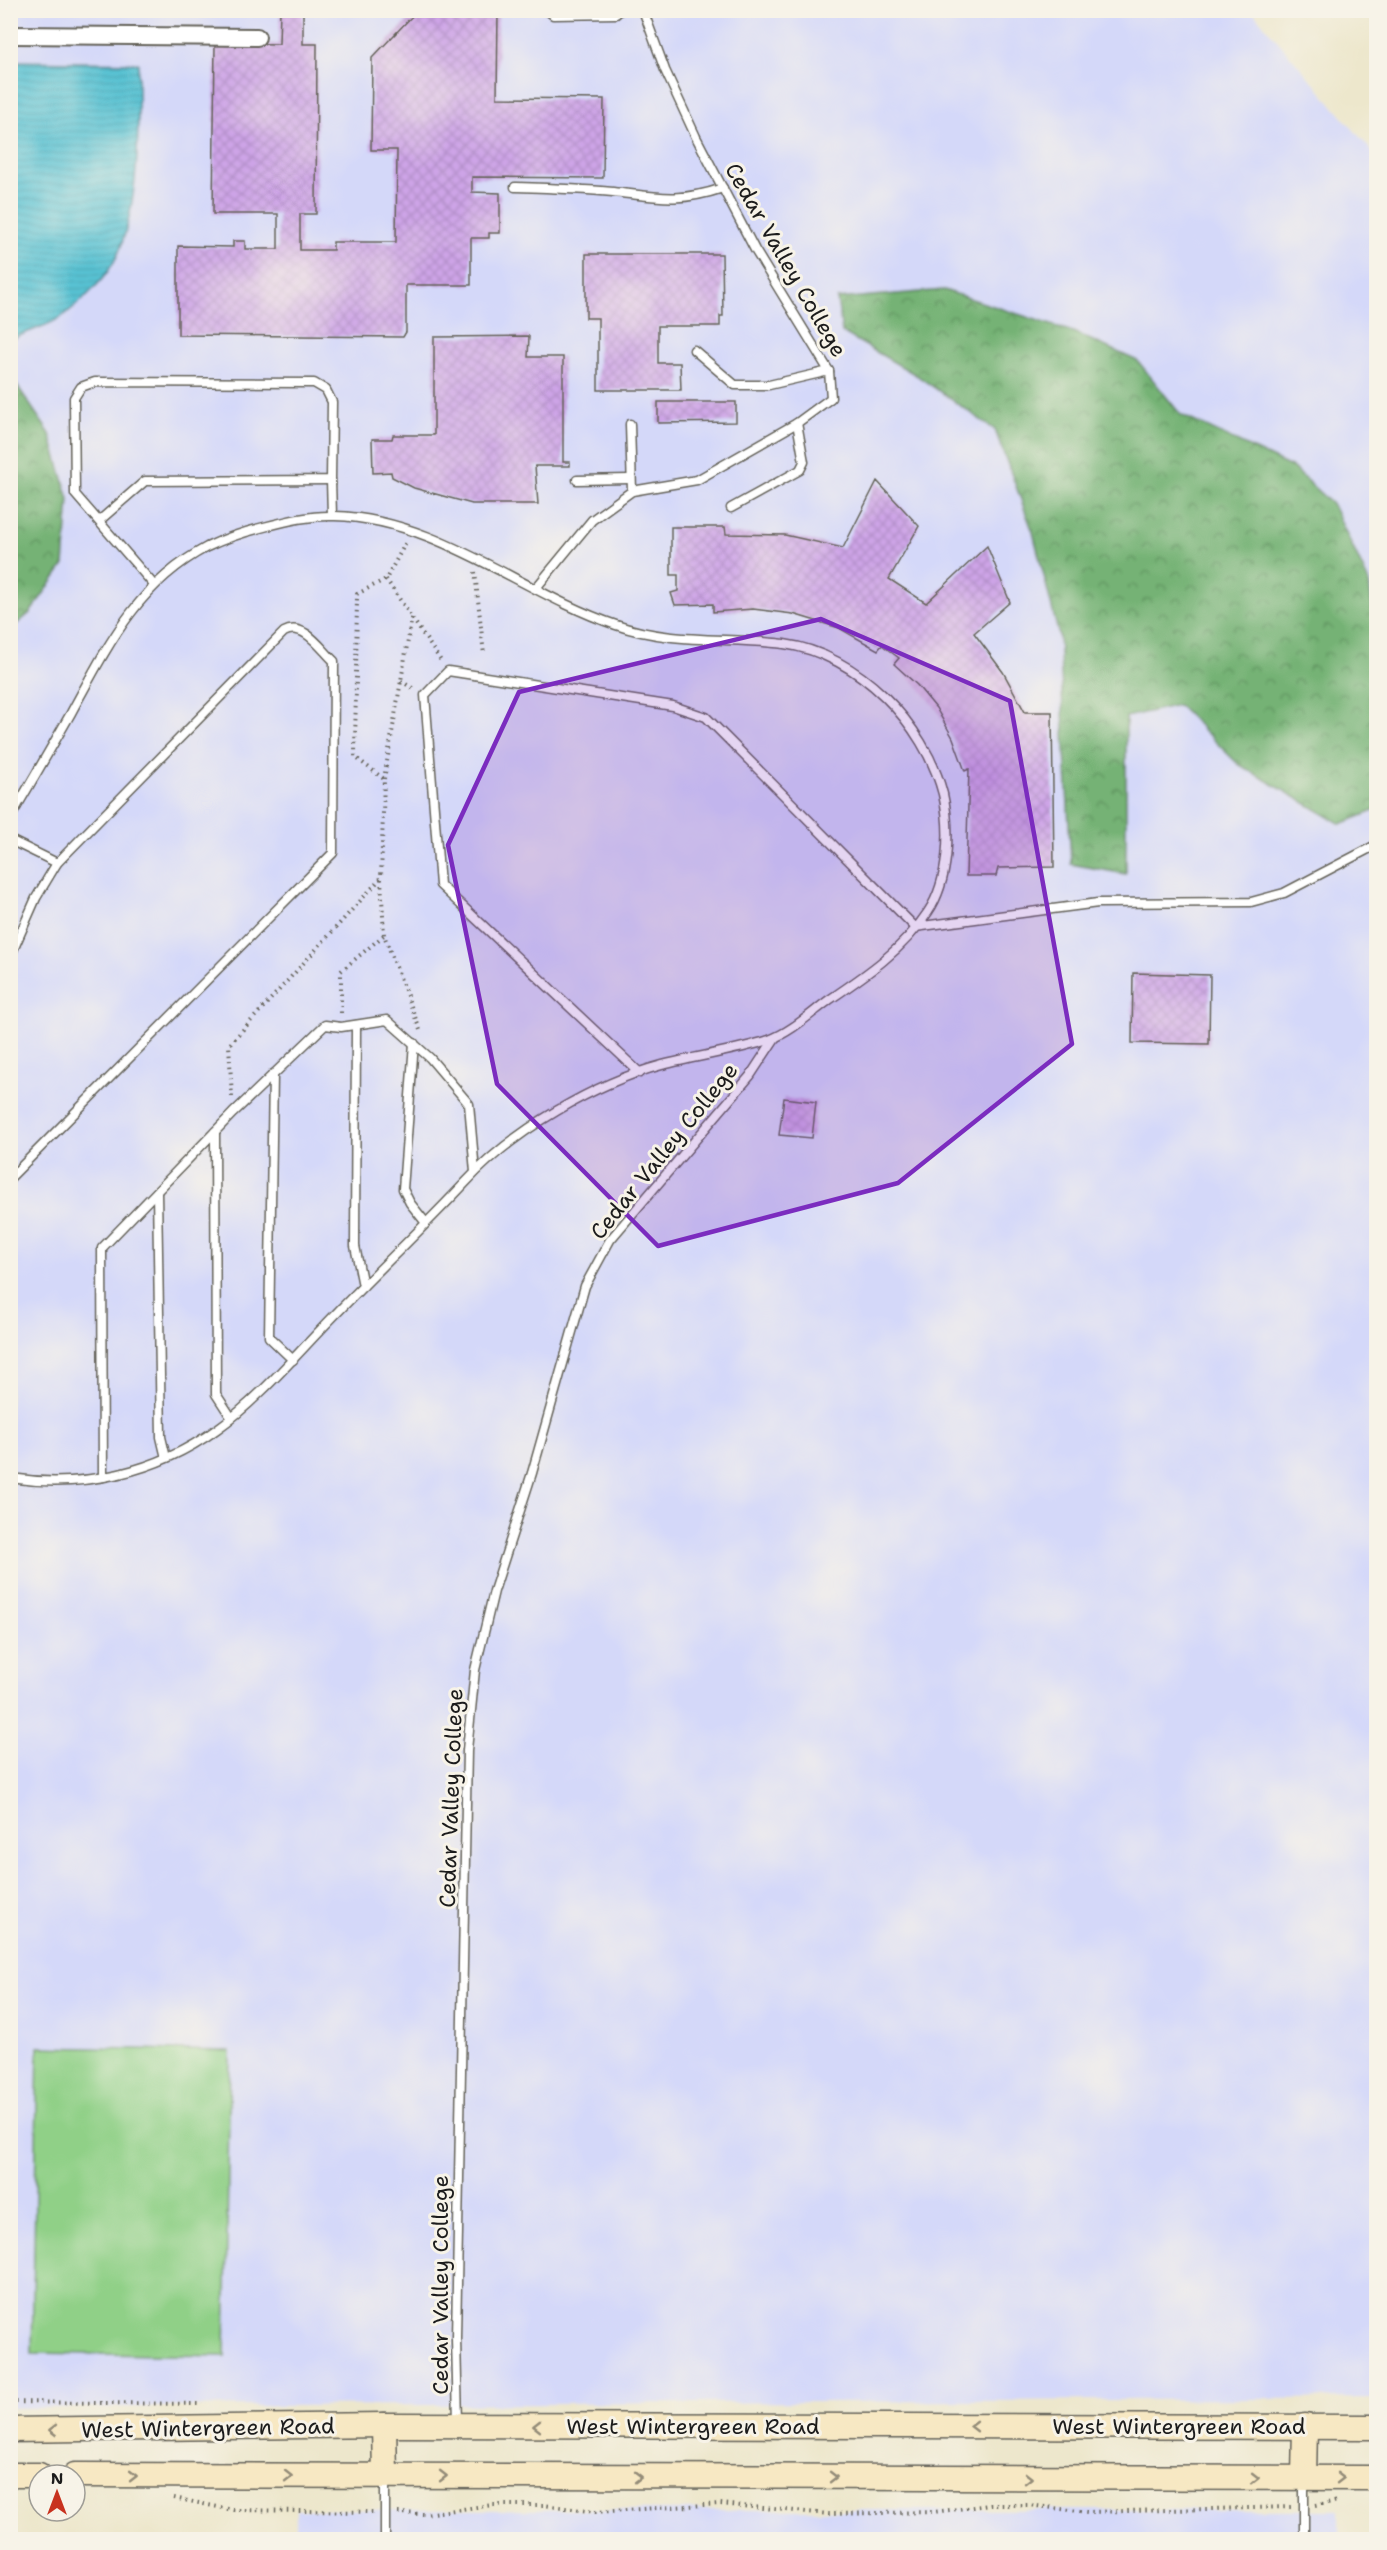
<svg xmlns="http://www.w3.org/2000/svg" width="1387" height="2550" font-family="'Shantell Sans',sans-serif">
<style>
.built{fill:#d4d8f9}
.forest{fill:url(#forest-crowns);stroke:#486748;stroke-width:1.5}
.garden{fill:#90d087;stroke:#567652;stroke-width:1.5}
.water{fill:url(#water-rules);stroke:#3a6f78;stroke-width:1.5}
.building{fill:url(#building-cross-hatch)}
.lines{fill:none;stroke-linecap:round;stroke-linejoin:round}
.lane-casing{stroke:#65635a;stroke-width:11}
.street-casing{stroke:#65635a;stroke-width:20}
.secondary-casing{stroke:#65635a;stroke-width:27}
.path{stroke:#65635a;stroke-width:4;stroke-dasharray:1.5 4.5;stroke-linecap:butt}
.lane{stroke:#fff;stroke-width:8}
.street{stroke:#fff;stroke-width:16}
.secondary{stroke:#f7e8c3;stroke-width:24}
.oneway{stroke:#948c78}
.marked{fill:#7b2cbf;fill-opacity:0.2;stroke:#7b2cbf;stroke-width:4.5;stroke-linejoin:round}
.labels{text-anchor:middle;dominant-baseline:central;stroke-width:6;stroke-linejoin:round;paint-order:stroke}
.street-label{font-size:22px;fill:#1c1c1c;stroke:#f7f3e8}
</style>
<defs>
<pattern id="forest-crowns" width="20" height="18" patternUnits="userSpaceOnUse" patternTransform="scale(1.5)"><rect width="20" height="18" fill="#74b274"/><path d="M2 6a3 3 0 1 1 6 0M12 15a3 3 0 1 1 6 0" fill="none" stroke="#5e905e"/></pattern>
<pattern id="water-rules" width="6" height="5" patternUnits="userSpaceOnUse" patternTransform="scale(1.5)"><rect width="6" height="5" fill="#58c2d3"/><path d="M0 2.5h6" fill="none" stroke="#4ca6b5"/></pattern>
<pattern id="building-cross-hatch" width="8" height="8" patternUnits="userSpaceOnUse" patternTransform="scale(1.5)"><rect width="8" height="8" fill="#cea4e7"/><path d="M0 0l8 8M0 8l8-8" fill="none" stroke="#b08dc6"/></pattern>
</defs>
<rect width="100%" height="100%" fill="#f7f3e8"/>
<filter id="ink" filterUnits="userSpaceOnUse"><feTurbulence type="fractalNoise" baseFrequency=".0167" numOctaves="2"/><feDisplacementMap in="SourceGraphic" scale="12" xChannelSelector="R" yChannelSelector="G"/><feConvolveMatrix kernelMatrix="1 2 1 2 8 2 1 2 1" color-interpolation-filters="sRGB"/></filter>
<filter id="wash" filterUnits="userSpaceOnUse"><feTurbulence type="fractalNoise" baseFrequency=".008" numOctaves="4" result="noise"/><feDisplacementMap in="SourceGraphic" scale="24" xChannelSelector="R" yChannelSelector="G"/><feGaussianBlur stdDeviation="1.35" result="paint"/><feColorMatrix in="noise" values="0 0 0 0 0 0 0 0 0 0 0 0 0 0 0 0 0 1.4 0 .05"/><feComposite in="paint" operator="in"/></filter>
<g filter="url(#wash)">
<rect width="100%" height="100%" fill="#ede7cc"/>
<g class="built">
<path d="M10,11H1252L1376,156V2398L11,2408Z"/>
<path d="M296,2510H1339V2539L296,2540Z"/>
</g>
<g class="forest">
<path d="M944,290L1073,332L1138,361L1181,415L1293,468L1333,505L1369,582L1376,640V810L1341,824L1238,764L1178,705L1126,717V874L1071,864L1059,636L1033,532L995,430L916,375L842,332L837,299Z"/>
<path d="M10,375L50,434L69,499L64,565L30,613L11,629Z"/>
</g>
<path class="garden" d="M38,2047L230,2051L225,2356L32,2353Z"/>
<path class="water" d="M11,61L138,63C138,125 141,190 120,249C110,276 86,298 64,315C49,327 27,330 11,340V250L17,232L10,191Z"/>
<g id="blocks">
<g class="building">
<path d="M280,10H303V44H317L316,214H300V250H333V242H396L397,150H371L372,58L418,10H498L497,98L604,99L603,178L472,177V192L500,193V233H489V238H471V285H406V332L403,337L178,335V246L233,247V241H245V249H278V214H213L215,43L279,44Z"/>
<path d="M586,254H722L723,316H720V326H658V363H680L681,390H598V318H586Z"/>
<path d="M529,336L528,357H563V462H570V466H535L538,504H472L414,488L392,477L391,472L373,473L372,439H392L393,435H434V337Z"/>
<path d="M658,402H736V422L658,423Z"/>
<path d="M877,481L919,526L889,579L926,603L987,546L1010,602L974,633L1003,672L1025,712H1052L1054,867L998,868L996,876H966L969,769L965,771L953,738L936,708L917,685L894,664L899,658L882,645L878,650L839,628L793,614L753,609L713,612V604L675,605L671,593L678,591V575H671V527H725L726,534L785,535L843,548Z"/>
<path d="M1133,973L1210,975L1209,1044L1132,1043Z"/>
<path d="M784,1098L816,1102L812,1138L779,1135Z"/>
</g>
</g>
</g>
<g filter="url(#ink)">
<use href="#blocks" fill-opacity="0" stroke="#65635a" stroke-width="1.5"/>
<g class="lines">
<g class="lane-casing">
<g id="lane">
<path d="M547,10L553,15L616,14L620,10"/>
<path d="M515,187C547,188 580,189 613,192C657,197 679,203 723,188"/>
<path d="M694,350L735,385H769L829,371"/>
<path d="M630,424L632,491"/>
<path d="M331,480L332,515"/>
<path d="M577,480L630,479"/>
<path d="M731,508L800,470L804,462L797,423"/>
<path d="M99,521L145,481L331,480L332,402L326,390L314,383L95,382L81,387L74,398L75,494L154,585"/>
<path d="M536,588L592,520L632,491L697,480L797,423L831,398L829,371L755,250L696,137L665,70L643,10"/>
<path d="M10,818C31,783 51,748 71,713C107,647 137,584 207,547C225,538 244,532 264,527C287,521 310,515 335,516C438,519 522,593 616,625C670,644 728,637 784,644C858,654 925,724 943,794C951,830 949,881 928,912C903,950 866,975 829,1000C810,1014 791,1032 769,1040C734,1051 697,1056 662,1065C595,1083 514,1130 466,1182C422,1229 375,1273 330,1320C294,1357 259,1399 217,1429C157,1473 83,1489 10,1478"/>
<path d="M10,840L57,863"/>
<path d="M10,957L36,898L57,863L284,632C304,621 321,649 334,661L333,853L10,1178"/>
<path d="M356,1025L355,1246L363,1286"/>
<path d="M414,1043L403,1189L410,1203L426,1223"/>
<path d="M640,1073L440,885L425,695L448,671L673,706L706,717L915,927L1098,903L1251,902L1284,893L1376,845"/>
<path d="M273,1074L269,1337L293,1360"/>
<path d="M215,1132L216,1394L231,1417"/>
<path d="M157,1192L161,1437L166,1458"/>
<path d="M103,1477L102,1248L233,1113L325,1025L341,1027L387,1020L430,1058L469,1104L475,1172"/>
<path d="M458,2423L456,2338L467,1750L475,1670L494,1591L532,1473L585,1286L610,1240L750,1076L775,1038"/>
<path d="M385,2477V2540"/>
<path d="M1304,2479V2540"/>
</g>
</g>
<g class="street-casing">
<path id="street" d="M10,35L257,37"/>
</g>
<g class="secondary-casing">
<g id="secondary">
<path d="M384,2425L385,2476"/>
<path d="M10,2430L384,2425L1376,2427"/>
<path d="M10,2475H39"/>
<path d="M75,2475L1376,2478"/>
<path d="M1304,2478L1305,2426"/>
</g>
</g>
<g class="path">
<path d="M475,572L484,655"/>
<path d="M386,579L441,661"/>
<path d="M401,681L414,689"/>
<path d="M384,779L412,617"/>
<path d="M381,879L384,935L420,1030"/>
<path d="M341,1013V971L384,935"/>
<path d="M232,1097L229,1045L381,878L384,779L355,757L357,594L386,579L406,542"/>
<path d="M10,2402L202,2404"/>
<path d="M174,2498L233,2510L373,2512"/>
<path d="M1316,2505L1338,2501"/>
<path d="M398,2513L424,2514L493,2505H544L595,2512L720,2504L829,2514L933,2512L990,2505H1028L1087,2512L1291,2507"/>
</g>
<use href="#lane" class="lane"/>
<use href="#street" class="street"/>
<use href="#secondary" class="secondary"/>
</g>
<defs><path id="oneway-chevron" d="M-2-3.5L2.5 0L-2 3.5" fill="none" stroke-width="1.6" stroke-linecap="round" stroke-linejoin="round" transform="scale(1.5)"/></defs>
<g class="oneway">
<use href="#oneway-chevron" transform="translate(537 2426) rotate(-180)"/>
<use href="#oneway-chevron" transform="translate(974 2426) rotate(-180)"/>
<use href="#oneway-chevron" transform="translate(53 2430) rotate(-180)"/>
<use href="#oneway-chevron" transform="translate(133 2476)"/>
<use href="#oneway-chevron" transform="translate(288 2476)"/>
<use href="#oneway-chevron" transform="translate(443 2476)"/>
<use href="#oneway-chevron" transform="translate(638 2477)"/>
<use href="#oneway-chevron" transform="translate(833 2477)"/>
<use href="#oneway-chevron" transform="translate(1028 2478)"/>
<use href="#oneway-chevron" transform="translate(1255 2478)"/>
<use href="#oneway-chevron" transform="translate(1340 2478)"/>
</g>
</g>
<path class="marked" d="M821,619L1010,701L1072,1044L898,1183L658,1246L497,1084L448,845L519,692Z"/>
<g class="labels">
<g class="street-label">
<text transform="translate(786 260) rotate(60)">Cedar Valley College</text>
<text transform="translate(664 1151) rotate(-51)">Cedar Valley College</text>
<text transform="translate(451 1798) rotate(-88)">Cedar Valley College</text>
<text transform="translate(440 2285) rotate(-90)">Cedar Valley College</text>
<text x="693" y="2426">West Wintergreen Road</text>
<text x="1179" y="2426">West Wintergreen Road</text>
<text transform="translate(208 2428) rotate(-1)">West Wintergreen Road</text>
</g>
</g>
<rect width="1387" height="2550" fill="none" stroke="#f7f3e8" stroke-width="36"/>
<g transform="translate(57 2493)"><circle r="28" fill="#f7f3e8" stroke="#9f9d96" stroke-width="1.5"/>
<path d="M0-4.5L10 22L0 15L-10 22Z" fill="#c8321e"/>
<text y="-9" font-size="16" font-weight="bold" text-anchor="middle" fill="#1c1c1c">N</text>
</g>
</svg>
